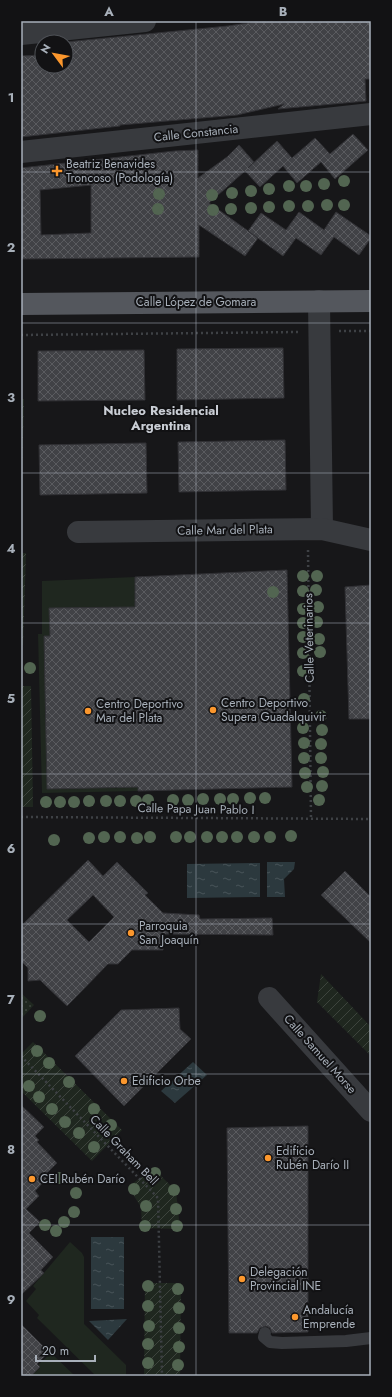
<svg xmlns="http://www.w3.org/2000/svg" width="392" height="1397" font-family="Jost,sans-serif">
<style>
.grass{fill:#1f271f}
.park{fill:url(#park-dots)}
.garden{fill:url(#garden-furrows)}
.water{fill:url(#water-ripples)}
.building{fill:url(#building-cross-hatch);stroke:#313135;fill-rule:evenodd}
.lines{fill:none;stroke-linecap:round;stroke-linejoin:round}
.path{stroke:#3e4145;stroke-width:2.5;stroke-dasharray:2 3;stroke-linecap:butt}
.service{stroke:#383a3e;stroke-width:12}
.minor{stroke:#383a3e;stroke-width:22}
.primary{stroke:#54575d;stroke-width:22}
.tree{fill:#526551}
.grid{fill:none;stroke:#a8b0ba;stroke-width:1;stroke-opacity:0.55}
.poi-dot{fill:#fb972d;stroke:#121214;stroke-width:1.5}
.labels{text-anchor:middle;dominant-baseline:central;stroke-width:4;stroke-linejoin:round;paint-order:stroke}
.street-label{font-size:12px;fill:#a8b0ba;stroke:#121214}
.poi-label{font-size:12px;fill:#a8b0ba;stroke:#121214;text-anchor:start}
.neighbourhood-label{font-size:13px;font-weight:bold;fill:#caced5;stroke:#121214}
.neatline{fill:none;stroke:#a8b0ba;stroke-width:1.5}
.grid-label{font-size:13px;text-anchor:middle;font-weight:bold;fill:#a8b0ba}
</style>
<defs>
<pattern id="park-dots" width="8" height="8" patternUnits="userSpaceOnUse"><rect width="8" height="8" fill="#1f271f"/><path d="M2 2h.1M6 6h.1" fill="none" stroke="#3d443d" stroke-width="1.8" stroke-linecap="round"/></pattern>
<pattern id="garden-furrows" width="10" height="10" patternUnits="userSpaceOnUse"><rect width="10" height="10" fill="#1f271f"/><path d="M-1 1l2-2M0 10L10 0M9 11l2-2" fill="none" stroke="#3d443d"/></pattern>
<pattern id="water-ripples" width="26" height="14" patternUnits="userSpaceOnUse"><rect width="26" height="14" fill="#2c393e"/><path d="M2 4q2-2 4 0t4 0M15 11q2-2 4 0t4 0" fill="none" stroke="#485358"/></pattern>
<pattern id="building-cross-hatch" width="8" height="8" patternUnits="userSpaceOnUse"><rect width="8" height="8" fill="#414246"/><path d="M0 0l8 8M0 8l8-8" fill="none" stroke="#5a5b5f"/></pattern>
</defs>
<rect width="100%" height="100%" fill="#171719"/>
<g class="grass">
<path d="M135,577L138,791L42,793L38,634H42V581Z"/>
<path d="M70,1242L82,1253L84,1257V1324L126,1365V1375H95L37,1318L39,1315L26,1301L36,1289L33,1286Z"/>
<path d="M51,1353L75,1376H31L40,1368L38,1365Z"/>
</g>
<path class="park" d="M21,993L34,1005L21,1019Z"/>
<g class="garden">
<path d="M21,399H24L21,512Z"/>
<path d="M21,553H26L23,645H21Z"/>
<path d="M21,686H31L33,807H21Z"/>
<path d="M321,974L371,1027V1056L317,1002Z"/>
<path d="M33,1042L122,1130L92,1161L21,1091V1054Z"/>
<path d="M153,1168L176,1191L180,1229L142,1228L141,1207L128,1187Z"/>
<path d="M145,1283H181L180,1376H144Z"/>
</g>
<g class="water">
<path d="M267,862H295L294,869L284,879L285,897H267Z"/>
<path d="M260,863V897L187,898V864Z"/>
<path d="M193,1062L207,1075L175,1103L161,1091Z"/>
<rect x="91" y="1237" width="33" height="72"/>
<path d="M127,1319L108,1340L89,1321Z"/>
</g>
<g class="building">
<path d="M261,21H371V79H365L366,101L278,109L284,104L237,115L120,125V126L21,137V56L42,55V66H66V42L228,26Z"/>
<path d="M353,134L368,150L335,179L321,162L297,183L283,166L260,187L245,171L209,203L258,238L245,256L199,225V257L21,259V168L175,151L198,150V178L227,157L239,145L254,162L248,168L277,141L292,158L315,138L330,154ZM91,185V233L41,235L40,190Z"/>
<path d="M299,212L324,230L336,212L371,236V238L359,255L334,237L321,255L296,238L283,256L248,231L261,213L286,230Z"/>
<path d="M283,348L284,398L177,400V349Z"/>
<path d="M144,350L145,400L38,401V351Z"/>
<path d="M285,440L286,490L179,492L178,442Z"/>
<path d="M146,443L147,493L40,495L39,445Z"/>
<path d="M287,570L292,787L138,791V787L47,789L44,636H50L49,608L135,607V577Z"/>
<path d="M371,585V719H349L345,587Z"/>
<path d="M88,860L103,876L117,862L148,893L145,895L163,913L199,915L200,919L272,918L273,935L163,934V950H132L118,964H108L67,1006L40,980L28,981V968L21,961V926ZM93,895L114,917L89,942L67,920Z"/>
<path d="M345,871L371,897V943L321,895Z"/>
<path d="M179,1008L180,1029L191,1039L124,1106L75,1056L121,1010Z"/>
<path d="M21,1105L44,1127L35,1136L39,1140L37,1142L57,1163L45,1175L47,1178L35,1191L39,1196L26,1209L40,1222L29,1233L53,1257L41,1270L44,1273L21,1295Z"/>
<path d="M308,1126V1332L272,1333L270,1328L266,1326L260,1328L257,1333H229L227,1128Z"/>
<path d="M21,1324L49,1352L37,1364L40,1367L31,1376H21Z"/>
</g>
<g class="lines">
<g class="path">
<path d="M339,331H371"/>
<path d="M21,335L298,332"/>
<path d="M308,550L311,820"/>
<path d="M21,817L371,819"/>
<path d="M21,1056L158,1198L162,1376"/>
</g>
<path class="service" d="M265,1333L264,1337L270,1342L282,1343L346,1341L371,1338"/>
<g class="minor">
<path d="M21,34L145,21"/>
<path d="M21,152L371,114"/>
<path d="M319,301L322,529"/>
<path d="M78,532L322,529L371,540"/>
<path d="M269,998L371,1111"/>
</g>
<path class="primary" d="M21,304L371,301"/>
</g>
<g class="tree">
<circle cx="344" cy="181" r="6"/>
<circle cx="324" cy="184" r="6"/>
<circle cx="289" cy="186" r="6"/>
<circle cx="306" cy="186" r="6"/>
<circle cx="269" cy="189" r="6"/>
<circle cx="251" cy="191" r="6"/>
<circle cx="232" cy="193" r="6"/>
<circle cx="159" cy="194" r="6"/>
<circle cx="212" cy="195" r="6"/>
<circle cx="327" cy="205" r="6"/>
<circle cx="344" cy="205" r="6"/>
<circle cx="289" cy="206" r="6"/>
<circle cx="308" cy="206" r="6"/>
<circle cx="269" cy="207" r="6"/>
<circle cx="251" cy="208" r="6"/>
<circle cx="158" cy="209" r="6"/>
<circle cx="231" cy="209" r="6"/>
<circle cx="213" cy="210" r="6"/>
<circle cx="303" cy="576" r="6"/>
<circle cx="317" cy="576" r="6"/>
<circle cx="316" cy="590" r="6"/>
<circle cx="303" cy="591" r="6"/>
<circle cx="273" cy="592" r="6"/>
<circle cx="318" cy="607" r="6"/>
<circle cx="303" cy="609" r="6"/>
<circle cx="317" cy="622" r="6"/>
<circle cx="303" cy="623" r="6"/>
<circle cx="303" cy="637" r="6"/>
<circle cx="319" cy="639" r="6"/>
<circle cx="320" cy="652" r="6"/>
<circle cx="303" cy="653" r="6"/>
<circle cx="30" cy="668" r="6"/>
<circle cx="303" cy="671" r="6"/>
<circle cx="304" cy="699" r="6"/>
<circle cx="321" cy="716" r="6"/>
<circle cx="303" cy="728" r="6"/>
<circle cx="322" cy="730" r="6"/>
<circle cx="304" cy="743" r="6"/>
<circle cx="321" cy="744" r="6"/>
<circle cx="304" cy="758" r="6"/>
<circle cx="321" cy="758" r="6"/>
<circle cx="323" cy="772" r="6"/>
<circle cx="305" cy="773" r="6"/>
<circle cx="322" cy="786" r="6"/>
<circle cx="307" cy="787" r="6"/>
<circle cx="250" cy="798" r="6"/>
<circle cx="265" cy="798" r="6"/>
<circle cx="203" cy="799" r="6"/>
<circle cx="220" cy="799" r="6"/>
<circle cx="233" cy="799" r="6"/>
<circle cx="148" cy="800" r="6"/>
<circle cx="173" cy="800" r="6"/>
<circle cx="188" cy="800" r="6"/>
<circle cx="319" cy="800" r="6"/>
<circle cx="89" cy="801" r="6"/>
<circle cx="106" cy="801" r="6"/>
<circle cx="120" cy="801" r="6"/>
<circle cx="136" cy="801" r="6"/>
<circle cx="46" cy="802" r="6"/>
<circle cx="60" cy="802" r="6"/>
<circle cx="74" cy="802" r="6"/>
<circle cx="291" cy="836" r="6"/>
<circle cx="104" cy="837" r="6"/>
<circle cx="120" cy="837" r="6"/>
<circle cx="150" cy="837" r="6"/>
<circle cx="176" cy="837" r="6"/>
<circle cx="190" cy="837" r="6"/>
<circle cx="207" cy="837" r="6"/>
<circle cx="222" cy="837" r="6"/>
<circle cx="237" cy="837" r="6"/>
<circle cx="254" cy="837" r="6"/>
<circle cx="270" cy="837" r="6"/>
<circle cx="89" cy="838" r="6"/>
<circle cx="137" cy="838" r="6"/>
<circle cx="54" cy="840" r="6"/>
<circle cx="40" cy="1016" r="6"/>
<circle cx="37" cy="1051" r="6"/>
<circle cx="49" cy="1063" r="6"/>
<circle cx="69" cy="1082" r="6"/>
<circle cx="29" cy="1086" r="6"/>
<circle cx="39" cy="1097" r="6"/>
<circle cx="52" cy="1109" r="6"/>
<circle cx="94" cy="1109" r="6"/>
<circle cx="65" cy="1122" r="6"/>
<circle cx="111" cy="1125" r="6"/>
<circle cx="79" cy="1133" r="6"/>
<circle cx="94" cy="1147" r="6"/>
<circle cx="155" cy="1173" r="6"/>
<circle cx="59" cy="1178" r="6"/>
<circle cx="134" cy="1189" r="6"/>
<circle cx="174" cy="1190" r="6"/>
<circle cx="76" cy="1193" r="6"/>
<circle cx="146" cy="1206" r="6"/>
<circle cx="176" cy="1209" r="6"/>
<circle cx="74" cy="1212" r="6"/>
<circle cx="64" cy="1222" r="6"/>
<circle cx="45" cy="1225" r="6"/>
<circle cx="145" cy="1226" r="6"/>
<circle cx="177" cy="1226" r="6"/>
<circle cx="56" cy="1231" r="6"/>
<circle cx="148" cy="1286" r="6"/>
<circle cx="178" cy="1289" r="6"/>
<circle cx="148" cy="1306" r="6"/>
<circle cx="179" cy="1308" r="6"/>
<circle cx="149" cy="1326" r="6"/>
<circle cx="179" cy="1328" r="6"/>
<circle cx="148" cy="1344" r="6"/>
<circle cx="179" cy="1347" r="6"/>
<circle cx="148" cy="1363" r="6"/>
<circle cx="178" cy="1365" r="6"/>
</g>
<path class="grid" d="M196,21V1376M21,172H371M21,323H371M21,473H371M21,623H371M21,774H371M21,924H371M21,1074H371M21,1225H371"/>
<g class="poi-dot">
<path d="M55 165h4v4h4v4h-4v4h-4v-4h-4v-4h4z"/>
<circle cx="213" cy="710" r="4"/>
<circle cx="88" cy="711" r="4"/>
<circle cx="131" cy="933" r="4"/>
<circle cx="124" cy="1081" r="4"/>
<circle cx="268" cy="1158" r="4"/>
<circle cx="32" cy="1179" r="4"/>
<circle cx="242" cy="1279" r="4"/>
<circle cx="295" cy="1317" r="4"/>
</g>
<g class="labels">
<g class="street-label">
<text transform="translate(196 133) rotate(-6)">Calle Constancia</text>
<text x="196" y="302">Calle López de Gomara</text>
<text transform="translate(225 530) rotate(-1)">Calle Mar del Plata</text>
<text transform="translate(309 638) rotate(-91)">Calle Veterinarios</text>
<text transform="translate(196 809) rotate(1)">Calle Papa Juan Pablo I</text>
<text transform="translate(320 1054) rotate(48)">Calle Samuel Morse</text>
<text transform="translate(124 1150) rotate(46)">Calle Graham Bell</text>
</g>
<g class="poi-label">
<text x="66" y="164">Beatriz Benavides<tspan x="66" dy="14">Troncoso (Podología)</tspan></text>
<text x="221" y="703">Centro Deportivo<tspan x="221" dy="14">Supera Guadalquivir</tspan></text>
<text x="96" y="704">Centro Deportivo<tspan x="96" dy="14">Mar del Plata</tspan></text>
<text x="139" y="926">Parroquia<tspan x="139" dy="14">San Joaquín</tspan></text>
<text x="132" y="1081">Edificio Orbe</text>
<text x="276" y="1151">Edificio<tspan x="276" dy="14">Rubén Darío II</tspan></text>
<text x="40" y="1179">CEI Rubén Darío</text>
<text x="250" y="1272">Delegación<tspan x="250" dy="14">Provincial INE</tspan></text>
<text x="303" y="1310">Andalucía<tspan x="303" dy="14">Emprende</tspan></text>
</g>
<g class="neighbourhood-label">
<text x="161" y="410">Nucleo Residencial<tspan x="161" dy="15">Argentina</tspan></text>
</g>
</g>
<rect width="392" height="1397" fill="none" stroke="#121214" stroke-width="44"/>
<g transform="translate(54 54) rotate(302)"><circle r="19" fill="#121214" stroke="#4e5156"/>
<path d="M0-3L7 15L0 10L-7 15Z" fill="#fb972d"/>
<text y="-6" font-size="11" font-weight="bold" text-anchor="middle" fill="#a8b0ba">N</text>
</g>
<path d="M36 1355v6h59v-6" fill="none" stroke="#a8b0ba" stroke-width="2"/>
<text x="42" y="1355" font-size="12" fill="#a8b0ba" stroke="#121214" stroke-width="3" paint-order="stroke">20 m</text>
<rect x="22" y="22" width="348" height="1353" class="neatline"/>
<g class="grid-label">
<text x="109" y="16">A</text>
<text x="283" y="16">B</text>
<text x="11" y="102">1</text>
<text x="11" y="252">2</text>
<text x="11" y="402">3</text>
<text x="11" y="553">4</text>
<text x="11" y="703">5</text>
<text x="11" y="853">6</text>
<text x="11" y="1004">7</text>
<text x="11" y="1154">8</text>
<text x="11" y="1304">9</text>
</g>
</svg>
